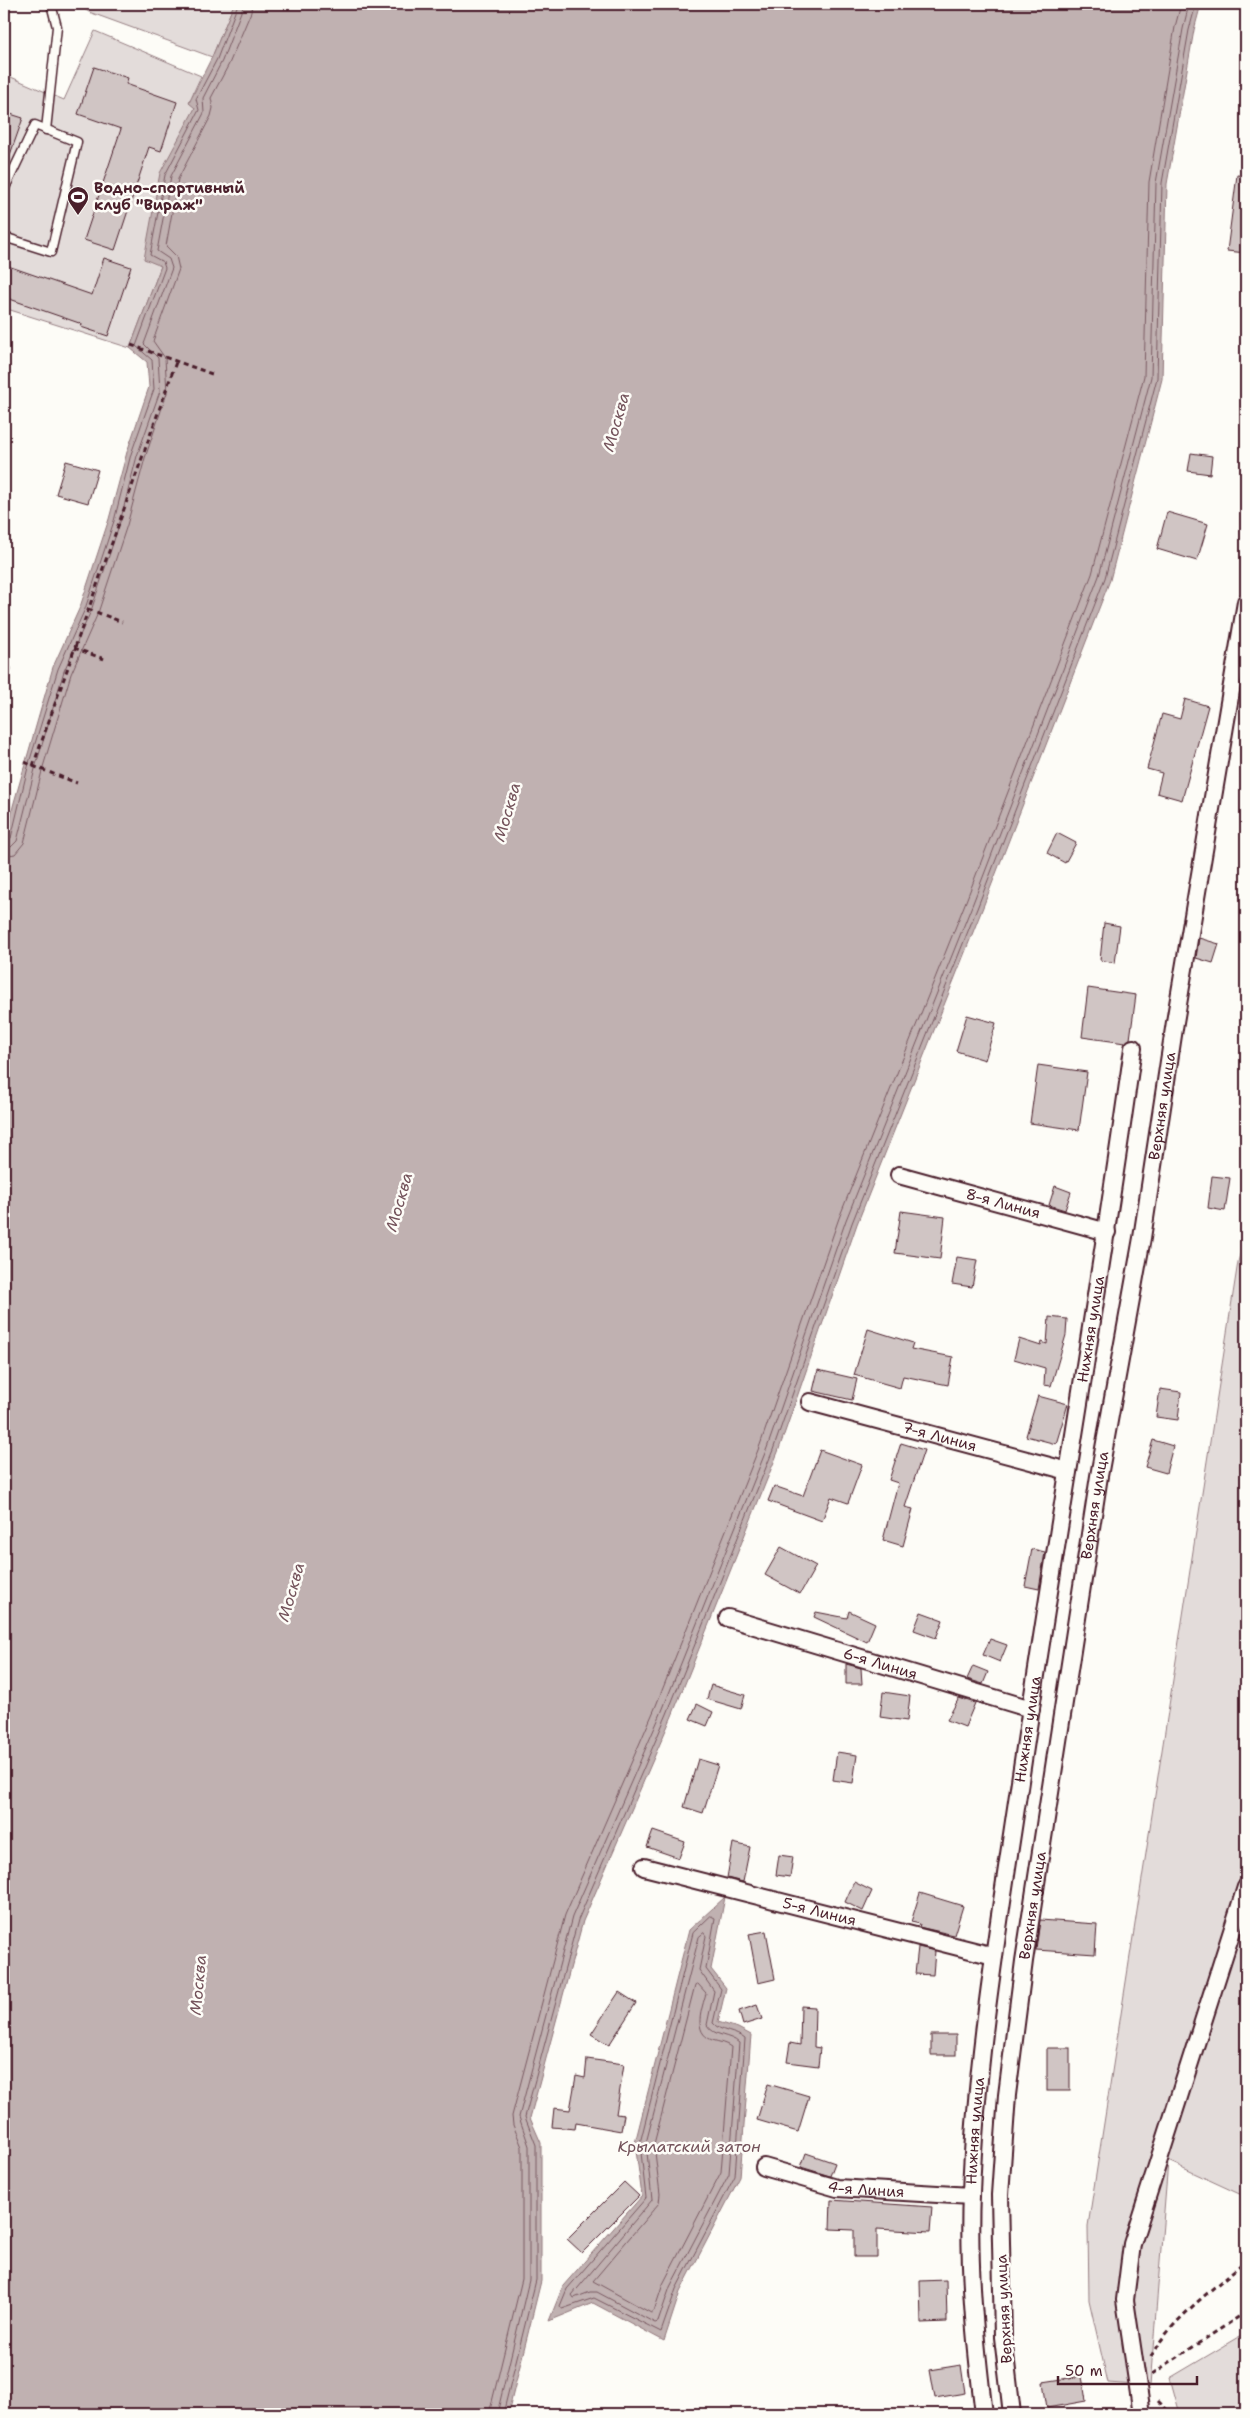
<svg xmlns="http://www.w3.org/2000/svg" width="1250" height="2418" font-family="'Shantell Sans',sans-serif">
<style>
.green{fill:#e3dcda;stroke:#967e82}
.water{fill:#c0b1b1;stroke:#91777b}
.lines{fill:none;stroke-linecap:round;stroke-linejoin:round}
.shore{stroke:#795961;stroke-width:1}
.building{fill:#d0c5c4;stroke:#4a1f2b}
.service-casing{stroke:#4a1f2b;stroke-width:11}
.minor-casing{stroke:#4a1f2b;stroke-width:20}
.path{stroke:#4a1f2b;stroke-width:3;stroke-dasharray:5 4;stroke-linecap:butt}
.service{stroke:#fdfcf7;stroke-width:8}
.minor{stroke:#fdfcf7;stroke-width:16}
.labels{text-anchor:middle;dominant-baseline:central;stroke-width:5;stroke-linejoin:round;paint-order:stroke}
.poi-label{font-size:15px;font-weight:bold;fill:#4a1f2b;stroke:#fdfcf7;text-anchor:start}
.street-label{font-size:15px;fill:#4a1f2b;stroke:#fdfcf7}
.water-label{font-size:16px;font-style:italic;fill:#73525a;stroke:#fdfcf7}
</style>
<rect width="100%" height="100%" fill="#fdfcf7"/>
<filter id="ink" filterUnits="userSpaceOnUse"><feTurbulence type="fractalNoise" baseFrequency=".02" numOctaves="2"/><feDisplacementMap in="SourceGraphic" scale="10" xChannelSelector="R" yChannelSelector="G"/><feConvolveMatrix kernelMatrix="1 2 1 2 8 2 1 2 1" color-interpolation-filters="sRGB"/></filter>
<g filter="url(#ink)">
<g class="green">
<path d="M76,4H234L212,57L89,12Z"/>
<path d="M95,31L201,76L189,102L195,107L161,266L130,348L4,308V74L64,100Z"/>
<path d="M1246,1233V2197L1168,2161L1150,2386L1108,2383L1089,2300L1088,2226L1238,1262Z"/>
<path d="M1246,2333V2414H1180L1170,2378Z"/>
</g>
<g class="water">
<path d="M234,4H1201L1194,30L1167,184L1162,379L1110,580L983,907L857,1224L778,1452L672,1716L583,1921L530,2118L541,2143V2281L508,2414H4V849L13,806L53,667L80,607L109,519L127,452L149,387L147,362L130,348L161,266L144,259L160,173L195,108L189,103L212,57Z"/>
<path d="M725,1897L711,1969L726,1988L718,2022L738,2028L751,2035L740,2177L680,2292L664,2341L593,2303L549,2321L563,2286L642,2196L635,2143L689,1930Z"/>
</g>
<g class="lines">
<g class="shore">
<path d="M4,842L11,838L29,763L58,669L85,609L114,521L131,454L154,389L152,360L136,346L165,268L163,262L150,255L165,175L199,110L196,99L217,59L238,4"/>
<path d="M4,849L11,847L17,841L36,765L64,671L91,611L120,522L137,456L160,391L158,358L144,344L172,268L169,259L157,251L171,176L204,113L203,98L222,61L244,4"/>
<path d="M4,856L15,854L24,843L43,767L71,674L98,613L127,525L145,458L167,393L165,358L153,341L179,269L176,256L166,246L178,179L211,116L213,108L211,98L229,64L251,12L252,4"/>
<path d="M711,1916L715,1918L706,1969L721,1989L713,2023C720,2032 736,2031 745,2039L735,2176L676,2289L661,2332L594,2298L562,2309L560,2306L567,2289L646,2198L640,2143L693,1933Z"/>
<path d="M704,1933L706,1936L699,1970L714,1991L707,2025C714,2037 730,2034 739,2043L729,2174L670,2287L658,2322L655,2323L597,2292H590L574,2298L572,2295L652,2200L646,2143L699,1937Z"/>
<path d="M698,1984L706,1993C702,2009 692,2032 712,2040C719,2042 726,2043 731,2047L721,2172L663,2284L654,2311L651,2313L593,2281L659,2203L660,2194L654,2144L695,1985Z"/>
<path d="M489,2414L522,2279V2147L513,2125L512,2116L565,1915L655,1708L760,1445L839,1218L966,901L1092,574L1144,376L1149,182L1175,27L1181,4"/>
<path d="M497,2414L529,2280V2146L519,2117L572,1917L662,1711L767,1448L846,1220L973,903L1099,576L1151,377L1156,183L1183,29L1189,4"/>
<path d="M503,2414L536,2280V2145L525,2117L578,1920L667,1714L773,1450L852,1223L978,906L1105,578L1157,378L1162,183L1189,30L1196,4"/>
</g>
</g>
<g class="building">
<path d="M94,67L128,78L126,84L177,102L161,151L149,147L115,250L84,240L121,129L78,114Z"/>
<path d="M4,112L23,118L6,166H4Z"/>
<path d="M1237,175L1246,176V253L1227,251Z"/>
<path d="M104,258L131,267L108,336L81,327L82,324L4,297V278L8,266L92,295Z"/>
<path d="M1191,453L1212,456L1210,474L1188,471Z"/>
<path d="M66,461L98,470L88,503L56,494Z"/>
<path d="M1167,512L1208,524L1197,561L1157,549Z"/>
<path d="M1185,699L1208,706L1182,800L1157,793L1162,773L1147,769L1162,714L1180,719Z"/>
<path d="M1057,833L1076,843L1065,863L1047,853Z"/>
<path d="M1104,923L1120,926L1115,963L1100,960Z"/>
<path d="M1199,938L1219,944L1213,963L1196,958Z"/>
<path d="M1088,988L1136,995L1130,1039L1125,1043L1082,1037Z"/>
<path d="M967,1015L996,1023L985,1060L956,1051Z"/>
<path d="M1038,1065L1087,1072L1079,1130L1030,1123Z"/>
<path d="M1212,1176L1230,1178L1225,1211L1208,1208Z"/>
<path d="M1055,1186L1071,1192L1065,1210L1049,1205Z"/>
<path d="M901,1211L945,1217L940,1259L895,1253Z"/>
<path d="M957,1257L977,1260L972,1287L952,1284Z"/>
<path d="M1049,1317L1067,1319L1066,1335L1051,1386L1044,1385L1045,1368L1014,1359L1019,1339L1041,1346L1042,1342L1047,1344Z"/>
<path d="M868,1329L913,1343L911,1349L953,1357L948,1385L903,1376L900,1388L854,1375Z"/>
<path d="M818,1370L857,1379L852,1400L813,1391Z"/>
<path d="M1160,1389L1181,1392L1178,1420L1156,1417Z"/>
<path d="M1038,1396L1068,1404L1056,1444L1026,1436Z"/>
<path d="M1153,1440L1173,1446L1166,1473L1145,1467Z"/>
<path d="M901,1443L924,1450L905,1507L913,1509L903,1546L883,1540L898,1483L889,1480Z"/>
<path d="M820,1450L862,1465L848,1503L831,1497L822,1521L768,1501L774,1486L803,1496Z"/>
<path d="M781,1547L816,1566L800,1594L765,1575Z"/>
<path d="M1032,1549L1045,1552L1039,1589L1025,1586Z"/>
<path d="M849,1611L875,1623L867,1642L814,1617L816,1612L847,1618Z"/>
<path d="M921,1612L943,1620L936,1638L914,1630Z"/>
<path d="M990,1639L1007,1645L1000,1662L983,1655Z"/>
<path d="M846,1664L861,1668L862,1684H846Z"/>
<path d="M973,1666L988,1672L983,1684L967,1679Z"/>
<path d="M711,1685L745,1695L741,1709L707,1699Z"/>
<path d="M883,1692L910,1696L907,1721L880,1717Z"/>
<path d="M959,1698L975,1703L965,1727L947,1720Z"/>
<path d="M697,1704L713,1712L707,1726L690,1719Z"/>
<path d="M837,1752L857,1755L853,1783L833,1780Z"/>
<path d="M698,1759L718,1765L703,1813L684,1807Z"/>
<path d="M653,1831L685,1842L679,1858L647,1847Z"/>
<path d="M733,1843L750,1847L743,1882L727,1878Z"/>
<path d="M779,1855L793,1857L790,1877L776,1875Z"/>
<path d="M854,1882L872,1891L863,1911L845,1902Z"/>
<path d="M920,1893L963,1906L954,1935L919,1927L920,1924L911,1922Z"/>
<path d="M1040,1920L1097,1924L1095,1954L1036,1950Z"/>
<path d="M766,1931L775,1979L758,1983L749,1934Z"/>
<path d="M918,1947L935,1951L933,1975L915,1974Z"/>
<path d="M619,1992L636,2003L609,2045L591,2034Z"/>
<path d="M757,2005L762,2019L743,2025L739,2011Z"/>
<path d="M801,2006L815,2007L814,2047L820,2048L818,2066L787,2062L790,2043L800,2045Z"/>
<rect x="931" y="2035" width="25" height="20"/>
<rect x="1047" y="2048" width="23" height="43"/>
<path d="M587,2059L624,2064L616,2114L624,2115L621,2131L576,2123L575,2129L552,2127L554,2108L570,2110L576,2076L585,2078Z"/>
<path d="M768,2084L809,2096L798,2132L757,2120Z"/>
<path d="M806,2153L835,2163L830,2176L801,2167Z"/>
<path d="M624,2182L639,2196L582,2253L567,2239Z"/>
<path d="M831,2200L932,2207L930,2232L877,2229V2257H854V2230L830,2229Z"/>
<path d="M946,2280L947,2322L921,2323L920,2281Z"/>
<path d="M961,2365L965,2393L935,2398L930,2370Z"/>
<path d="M1082,2376L1086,2401L1047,2408L1043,2382Z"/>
</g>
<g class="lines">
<g class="service-casing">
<g id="service">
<path d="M46,130L57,27L51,4"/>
<path d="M4,190L35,125L77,142L51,252L4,237"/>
<path d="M4,668L6,669"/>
</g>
</g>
<g class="minor-casing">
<g id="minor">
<path id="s1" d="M899,1175L1107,1232"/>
<path id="s2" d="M810,1402L1068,1471"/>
<path id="s3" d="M728,1618L1031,1709"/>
<path id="s4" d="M644,1867L994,1956"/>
<path id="s5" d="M764,2167L837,2188L971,2196"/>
<path id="s6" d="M984,2414C975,2341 968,2267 971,2193C976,2055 1000,1917 1020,1781C1056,1536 1099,1293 1133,1048"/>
<path id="s7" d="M1012,2414L1003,2337L1000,2195L1007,2095L1024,1961L1099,1476L1142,1238L1175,1022L1246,602"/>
<path d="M1142,2414L1125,2300L1132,2244L1246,1887"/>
</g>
</g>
<g class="path">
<path d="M131,345L212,374"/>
<path d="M88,609L122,622"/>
<path d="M74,648L107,660"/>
<path d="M25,762L33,766L176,362"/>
<path d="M33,766L77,783"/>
<path d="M1151,2357C1166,2324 1218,2285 1246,2260"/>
<path d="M1152,2374L1246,2312"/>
<path d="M1158,2401L1171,2414"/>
</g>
<use href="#service" class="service"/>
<use href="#minor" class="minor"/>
</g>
</g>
<defs>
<g id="stadium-pin" transform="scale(1.125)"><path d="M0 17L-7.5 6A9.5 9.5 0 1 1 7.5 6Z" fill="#4a1f2b" stroke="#fdfcf7"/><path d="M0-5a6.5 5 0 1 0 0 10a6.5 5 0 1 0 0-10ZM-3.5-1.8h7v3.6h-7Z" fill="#fff"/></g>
</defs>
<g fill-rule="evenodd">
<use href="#stadium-pin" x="78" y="197"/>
</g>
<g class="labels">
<g class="poi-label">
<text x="94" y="188">Водно-спортивный<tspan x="94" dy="17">клуб "Вираж"</tspan></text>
</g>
<g class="street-label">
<text stroke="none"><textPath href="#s7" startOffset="1321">Верхняя улица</textPath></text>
<text stroke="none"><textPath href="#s1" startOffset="108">8-я Линия</textPath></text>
<text stroke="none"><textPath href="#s6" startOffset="1094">Нижняя улица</textPath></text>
<text stroke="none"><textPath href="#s2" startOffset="134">7-я Линия</textPath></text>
<text stroke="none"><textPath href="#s7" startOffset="916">Верхняя улица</textPath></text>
<text stroke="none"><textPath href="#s3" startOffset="159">6-я Линия</textPath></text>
<text stroke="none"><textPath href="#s6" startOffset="689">Нижняя улица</textPath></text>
<text stroke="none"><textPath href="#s7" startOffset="511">Верхняя улица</textPath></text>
<text stroke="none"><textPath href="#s4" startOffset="181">5-я Линия</textPath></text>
<text stroke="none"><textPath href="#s6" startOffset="284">Нижняя улица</textPath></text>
<text stroke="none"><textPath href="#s5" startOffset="105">4-я Линия</textPath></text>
<text transform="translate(1004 2309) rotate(-93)">Верхняя улица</text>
</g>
<g class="water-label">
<text transform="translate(616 422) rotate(-74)">Москва</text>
<text transform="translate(507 812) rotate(-74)">Москва</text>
<text transform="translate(399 1202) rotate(-74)">Москва</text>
<text transform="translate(291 1592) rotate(-74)">Москва</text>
<text transform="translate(198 1985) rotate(-85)">Москва</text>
<text x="689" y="2146">Крылатский затон</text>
</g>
</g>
<rect width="1250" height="2418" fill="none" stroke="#fdfcf7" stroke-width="20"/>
<rect x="10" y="10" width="1230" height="2398" fill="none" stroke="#4a1f2b" stroke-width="2" filter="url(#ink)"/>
<path d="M1058 2376v8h139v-8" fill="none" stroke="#4a1f2b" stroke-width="2.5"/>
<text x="1065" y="2376" font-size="15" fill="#4a1f2b" stroke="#fdfcf7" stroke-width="4" paint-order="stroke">50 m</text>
</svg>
